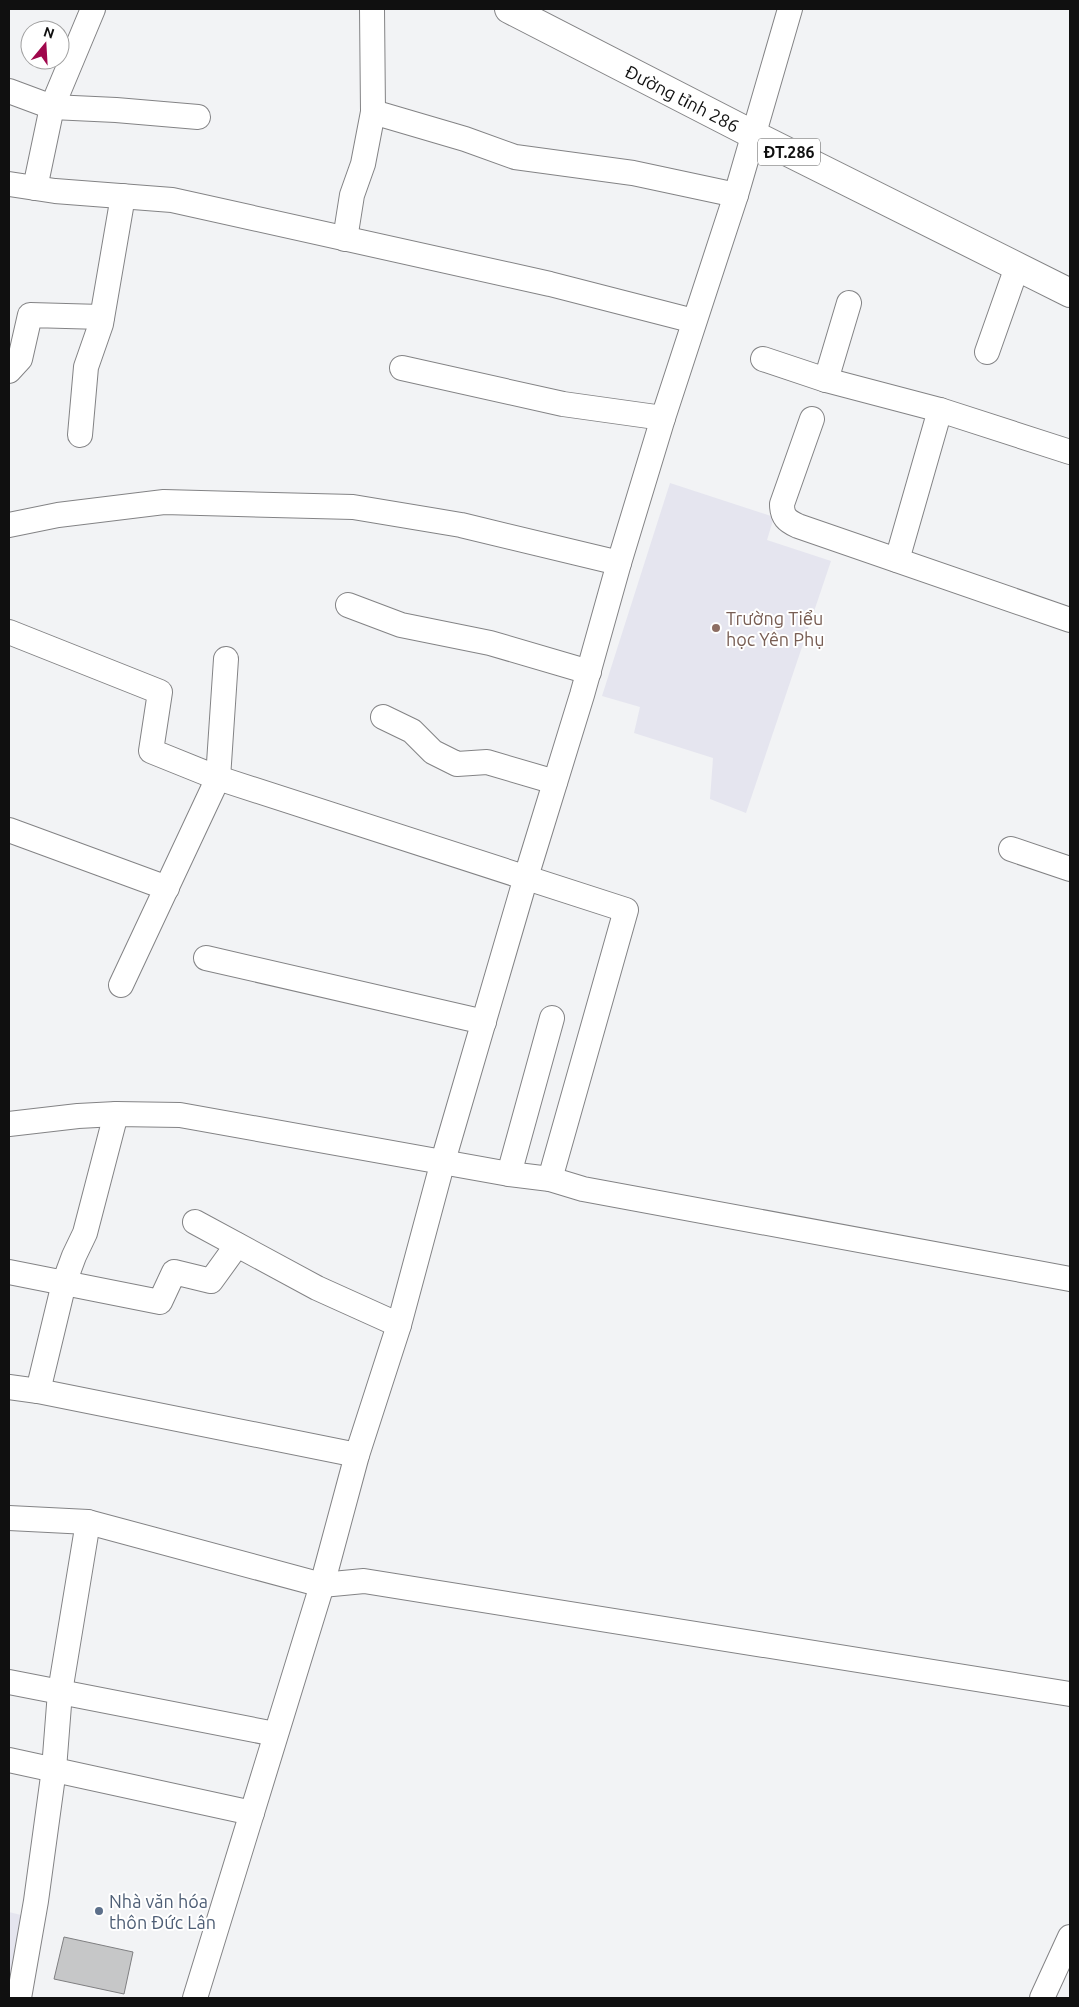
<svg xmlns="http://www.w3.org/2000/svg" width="1079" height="2007" font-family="Ubuntu,sans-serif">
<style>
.built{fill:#e5e5ef}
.building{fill:#c6c7c8;stroke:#7f7f81}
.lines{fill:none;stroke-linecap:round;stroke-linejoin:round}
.minor-casing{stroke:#838385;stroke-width:26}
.major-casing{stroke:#838385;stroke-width:30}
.minor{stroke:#fff;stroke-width:24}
.major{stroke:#fff;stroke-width:28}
.education-dot{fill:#8d6e63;stroke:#fff;stroke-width:2}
.service-dot{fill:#5c6f8a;stroke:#fff;stroke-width:2}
.labels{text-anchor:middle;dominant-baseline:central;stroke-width:4;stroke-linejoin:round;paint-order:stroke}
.shield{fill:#fff;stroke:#585858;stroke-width:1}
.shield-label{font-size:16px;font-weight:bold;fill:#101010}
.street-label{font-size:18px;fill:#101010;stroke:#fff}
.education-label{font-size:18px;fill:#785e54;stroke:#fff;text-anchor:start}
.service-label{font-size:18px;fill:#4e5e75;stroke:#fff;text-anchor:start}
</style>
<rect width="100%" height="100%" fill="#f2f3f5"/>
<g class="built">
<path d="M670,483L774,517L767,540L831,561L746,813L710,799L713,758L634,733L640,707L602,696Z"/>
<path d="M9,1912L25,1916L9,1998Z"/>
</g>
<path class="building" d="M64,1937L133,1952L124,1994L54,1979Z"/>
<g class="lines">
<g class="minor-casing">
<g id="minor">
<path d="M9,91L52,107L116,110L198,117"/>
<path d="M373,112L465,139L515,157L633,173L736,195"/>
<path d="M9,184L55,191L172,200L550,284L694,321"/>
<path d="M35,188L52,107L93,9"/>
<path d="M345,239L352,195L363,164L373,112L372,9"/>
<path d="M987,352L1017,267"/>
<path d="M763,359L826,380L940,410L1070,452"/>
<path d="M402,368L563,404L663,418"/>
<path d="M9,371L20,359L30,315L102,317"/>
<path d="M826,380L849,303"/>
<path d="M812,419L782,504C782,517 787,521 798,526L1070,620"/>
<path d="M80,435L86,367L101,324L123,196"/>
<path d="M9,525L58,515L164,502L353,507L461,525L619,563"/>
<path d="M897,560L940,410"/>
<path d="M348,605L401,625L490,643L589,672"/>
<path d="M9,632L160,692L151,751L218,778L626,910L550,1179"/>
<path d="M383,717L412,731L433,752L457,764L487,762L555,782"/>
<path d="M9,830L167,888"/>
<path d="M1011,849L1070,869"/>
<path d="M206,958L484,1022"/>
<path d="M121,985L218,778L226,659"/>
<path d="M9,1124L78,1116L116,1114L180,1115L509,1174L550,1179L583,1189L1070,1279"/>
<path d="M509,1174L552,1018"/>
<path d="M195,1222L317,1288L399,1325"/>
<path d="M9,1272L160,1302L174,1272L211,1281L237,1245"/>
<path d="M9,1387L38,1391L357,1455"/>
<path d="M38,1391L64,1283L74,1256L85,1233L116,1114"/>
<path d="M9,1518L88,1522L322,1585L364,1581L1070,1694"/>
<path d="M9,1682L275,1734"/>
<path d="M9,1760L252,1813"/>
<path d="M19,1998L36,1901L54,1769L60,1692L88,1522"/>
<path d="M195,1998L322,1585L357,1455L399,1325L443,1161L526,877L582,695L619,563L663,418L736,195L790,9"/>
<path d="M1042,1998L1070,1937"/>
</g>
</g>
<g class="major-casing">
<g id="major">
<path id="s1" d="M509,9L754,135L1070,293"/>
</g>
</g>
<use href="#minor" class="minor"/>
<use href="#major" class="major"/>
</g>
<circle class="education-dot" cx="716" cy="628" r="5"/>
<circle class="service-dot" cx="99" cy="1911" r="5"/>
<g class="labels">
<rect class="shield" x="758" y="138.5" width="62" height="27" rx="4"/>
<g class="shield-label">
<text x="789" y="152">ĐT.286</text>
</g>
<g class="street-label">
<text stroke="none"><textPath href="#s1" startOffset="195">Đường tỉnh 286</textPath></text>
</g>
<g class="education-label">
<text x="726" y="618">Trường Tiểu<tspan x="726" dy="21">học Yên Phụ</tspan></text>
</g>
<g class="service-label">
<text x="109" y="1901">Nhà văn hóa<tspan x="109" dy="21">thôn Đức Lân</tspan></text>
</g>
</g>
<rect width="1079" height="2007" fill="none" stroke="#101010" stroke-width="20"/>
<g transform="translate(45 45) rotate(18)"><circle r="24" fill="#ffffff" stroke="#9f9f9f"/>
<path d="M0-4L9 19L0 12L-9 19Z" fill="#a0074c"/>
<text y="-8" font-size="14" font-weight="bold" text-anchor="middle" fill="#101010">N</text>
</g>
</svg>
